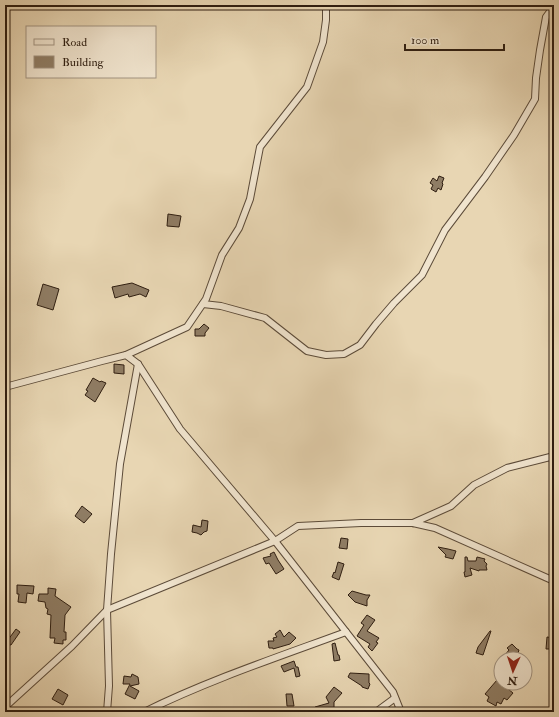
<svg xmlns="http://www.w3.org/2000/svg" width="559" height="717" font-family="'IM FELL Double Pica',serif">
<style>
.building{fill:#8f7d65;stroke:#2e1d10}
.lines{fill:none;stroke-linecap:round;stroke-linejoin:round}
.street-casing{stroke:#5c4b39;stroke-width:8}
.street{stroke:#f0e4ce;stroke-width:6}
</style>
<rect width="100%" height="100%" fill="#e8d6b3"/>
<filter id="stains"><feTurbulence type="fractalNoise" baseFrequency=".005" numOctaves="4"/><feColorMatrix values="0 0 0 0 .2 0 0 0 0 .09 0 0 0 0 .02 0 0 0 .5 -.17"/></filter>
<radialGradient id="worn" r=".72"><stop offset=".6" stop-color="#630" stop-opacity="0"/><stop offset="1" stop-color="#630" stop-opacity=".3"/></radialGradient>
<g class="building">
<path d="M439,176L444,178L442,183L443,184L441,190L438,188L436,192L431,189L433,185L430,183L433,178L437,181Z"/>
<path d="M168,214L181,216L179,227L167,226Z"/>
<path d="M132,283L149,290L146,297L140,294L129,297L128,294L115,298L112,287Z"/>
<path d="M43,284L59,289L53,310L37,305Z"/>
<path d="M204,324L209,328L205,333V336H195V329H199Z"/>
<path d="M114,364L124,365V374L114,373Z"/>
<path d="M93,378L100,382L101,381L106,383L95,402L85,395L88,391L86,390Z"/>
<path d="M82,506L92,514L84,523L75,516Z"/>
<path d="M202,520L208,521L207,531L204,532L201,535L197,533L192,532L193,525L201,527Z"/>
<path d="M341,538L348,539L347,549L339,548Z"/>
<path d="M438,547L448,549L456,551L453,559L445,557L446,555Z"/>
<path d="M274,552L278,560L284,569L276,574L269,563L266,564L263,558L271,556L270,554Z"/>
<path d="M465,557H467L468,561H476L477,557L485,559L484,561L487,564L486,566L487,570H479V571L470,568L472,575L465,577L464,572H465Z"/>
<path d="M338,562L344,564L339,580L332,577L334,572L335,573Z"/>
<path d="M17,585L34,586L33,594L27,593L26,603L18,602L19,594H17Z"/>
<path d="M48,588L56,589L55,596L71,607L65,615L64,632H66V640H63V644L54,643L55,638H50L51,615L47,614L48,609L46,608L45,602L38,601L39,594H48Z"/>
<path d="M352,591L366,595H370L367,600V606L355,602L348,595Z"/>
<path d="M367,615L375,620L367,631L379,638L376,642L378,643L372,651L368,647L370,644L357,636L364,625L361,623Z"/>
<path d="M16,629L20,632L11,645L5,644Z"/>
<path d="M280,630L284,637L289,632L296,638L290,644L273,649V648H269L268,641H274L273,638L277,637L275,634Z"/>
<path d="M490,631H491L483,655L476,653L478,647Z"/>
<path d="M547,637L554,638V649H546Z"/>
<path d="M335,643L338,655H339L340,660L334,661L332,644Z"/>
<path d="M512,644L517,649L519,650L516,659H507V657L505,655L509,650L507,648Z"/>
<path d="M294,661L296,667H298L300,676L296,677L294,668L284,672L281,666Z"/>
<path d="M350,673L369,674V683L370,684L368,689L362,687V686L348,677Z"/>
<path d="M132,674L138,677L139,684L130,686L139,691L135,699L125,694L130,684H123L124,676L131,677Z"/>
<path d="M497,680L513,693L507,700L504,698L501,704L497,702L496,706L487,701L489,697L485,694Z"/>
<path d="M334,687L342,693L334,702V712H318L315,707L329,703L326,697Z"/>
<path d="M58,689L68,695L63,705L52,699Z"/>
<path d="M286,694H292L294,706H287Z"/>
</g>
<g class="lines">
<g class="street-casing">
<g id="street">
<path d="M203,304L221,306L265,318L307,351L326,355L344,354L360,345L376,324L394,303L422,275L445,230L485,177L514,135L535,99L536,78L540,50L546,17L554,6"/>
<path d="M126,355L187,327L206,299L222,255L239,228L250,199L260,147L307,87L323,42L326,20V5"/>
<path d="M5,387L102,361L126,355L138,364L180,429L275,541L393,692L401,712"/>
<path d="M413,523L451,506L474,485L507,468L554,456"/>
<path d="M5,707L72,646L107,610L275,541L298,526L361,523H413L435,528L554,581"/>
<path d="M107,712L109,686L107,610L111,554L120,464L138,364"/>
<path d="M144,712C209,680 278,657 346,632"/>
<path d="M376,712L395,698"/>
</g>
</g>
<use href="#street" class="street"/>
</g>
<rect width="559" height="717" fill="none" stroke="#e8d6b3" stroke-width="20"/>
<rect x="6" y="6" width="547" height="705" fill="none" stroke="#2e1d10" stroke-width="2"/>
<rect x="10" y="10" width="539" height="697" fill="none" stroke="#2e1d10"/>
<rect x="26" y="26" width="130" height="52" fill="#f0e4ce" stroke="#a29482"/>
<rect x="34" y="39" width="20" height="6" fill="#f0e4ce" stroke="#a29482"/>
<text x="62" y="46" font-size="12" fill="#2e1d10">Road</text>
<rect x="34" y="56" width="20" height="12" fill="#8f7d65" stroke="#a29482"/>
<text x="62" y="66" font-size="12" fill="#2e1d10">Building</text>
<g transform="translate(513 671) rotate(183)"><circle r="19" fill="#f0e4ce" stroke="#a29482"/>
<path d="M0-3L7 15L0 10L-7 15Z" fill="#8f2418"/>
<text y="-6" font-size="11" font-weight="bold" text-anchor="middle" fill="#2e1d10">N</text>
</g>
<path d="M405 44v6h99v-6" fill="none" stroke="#2e1d10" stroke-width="2"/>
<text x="411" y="44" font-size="12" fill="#2e1d10" stroke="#f0e4ce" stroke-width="3" paint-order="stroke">100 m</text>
<rect width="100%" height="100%" filter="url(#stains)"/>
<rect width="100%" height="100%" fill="url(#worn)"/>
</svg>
